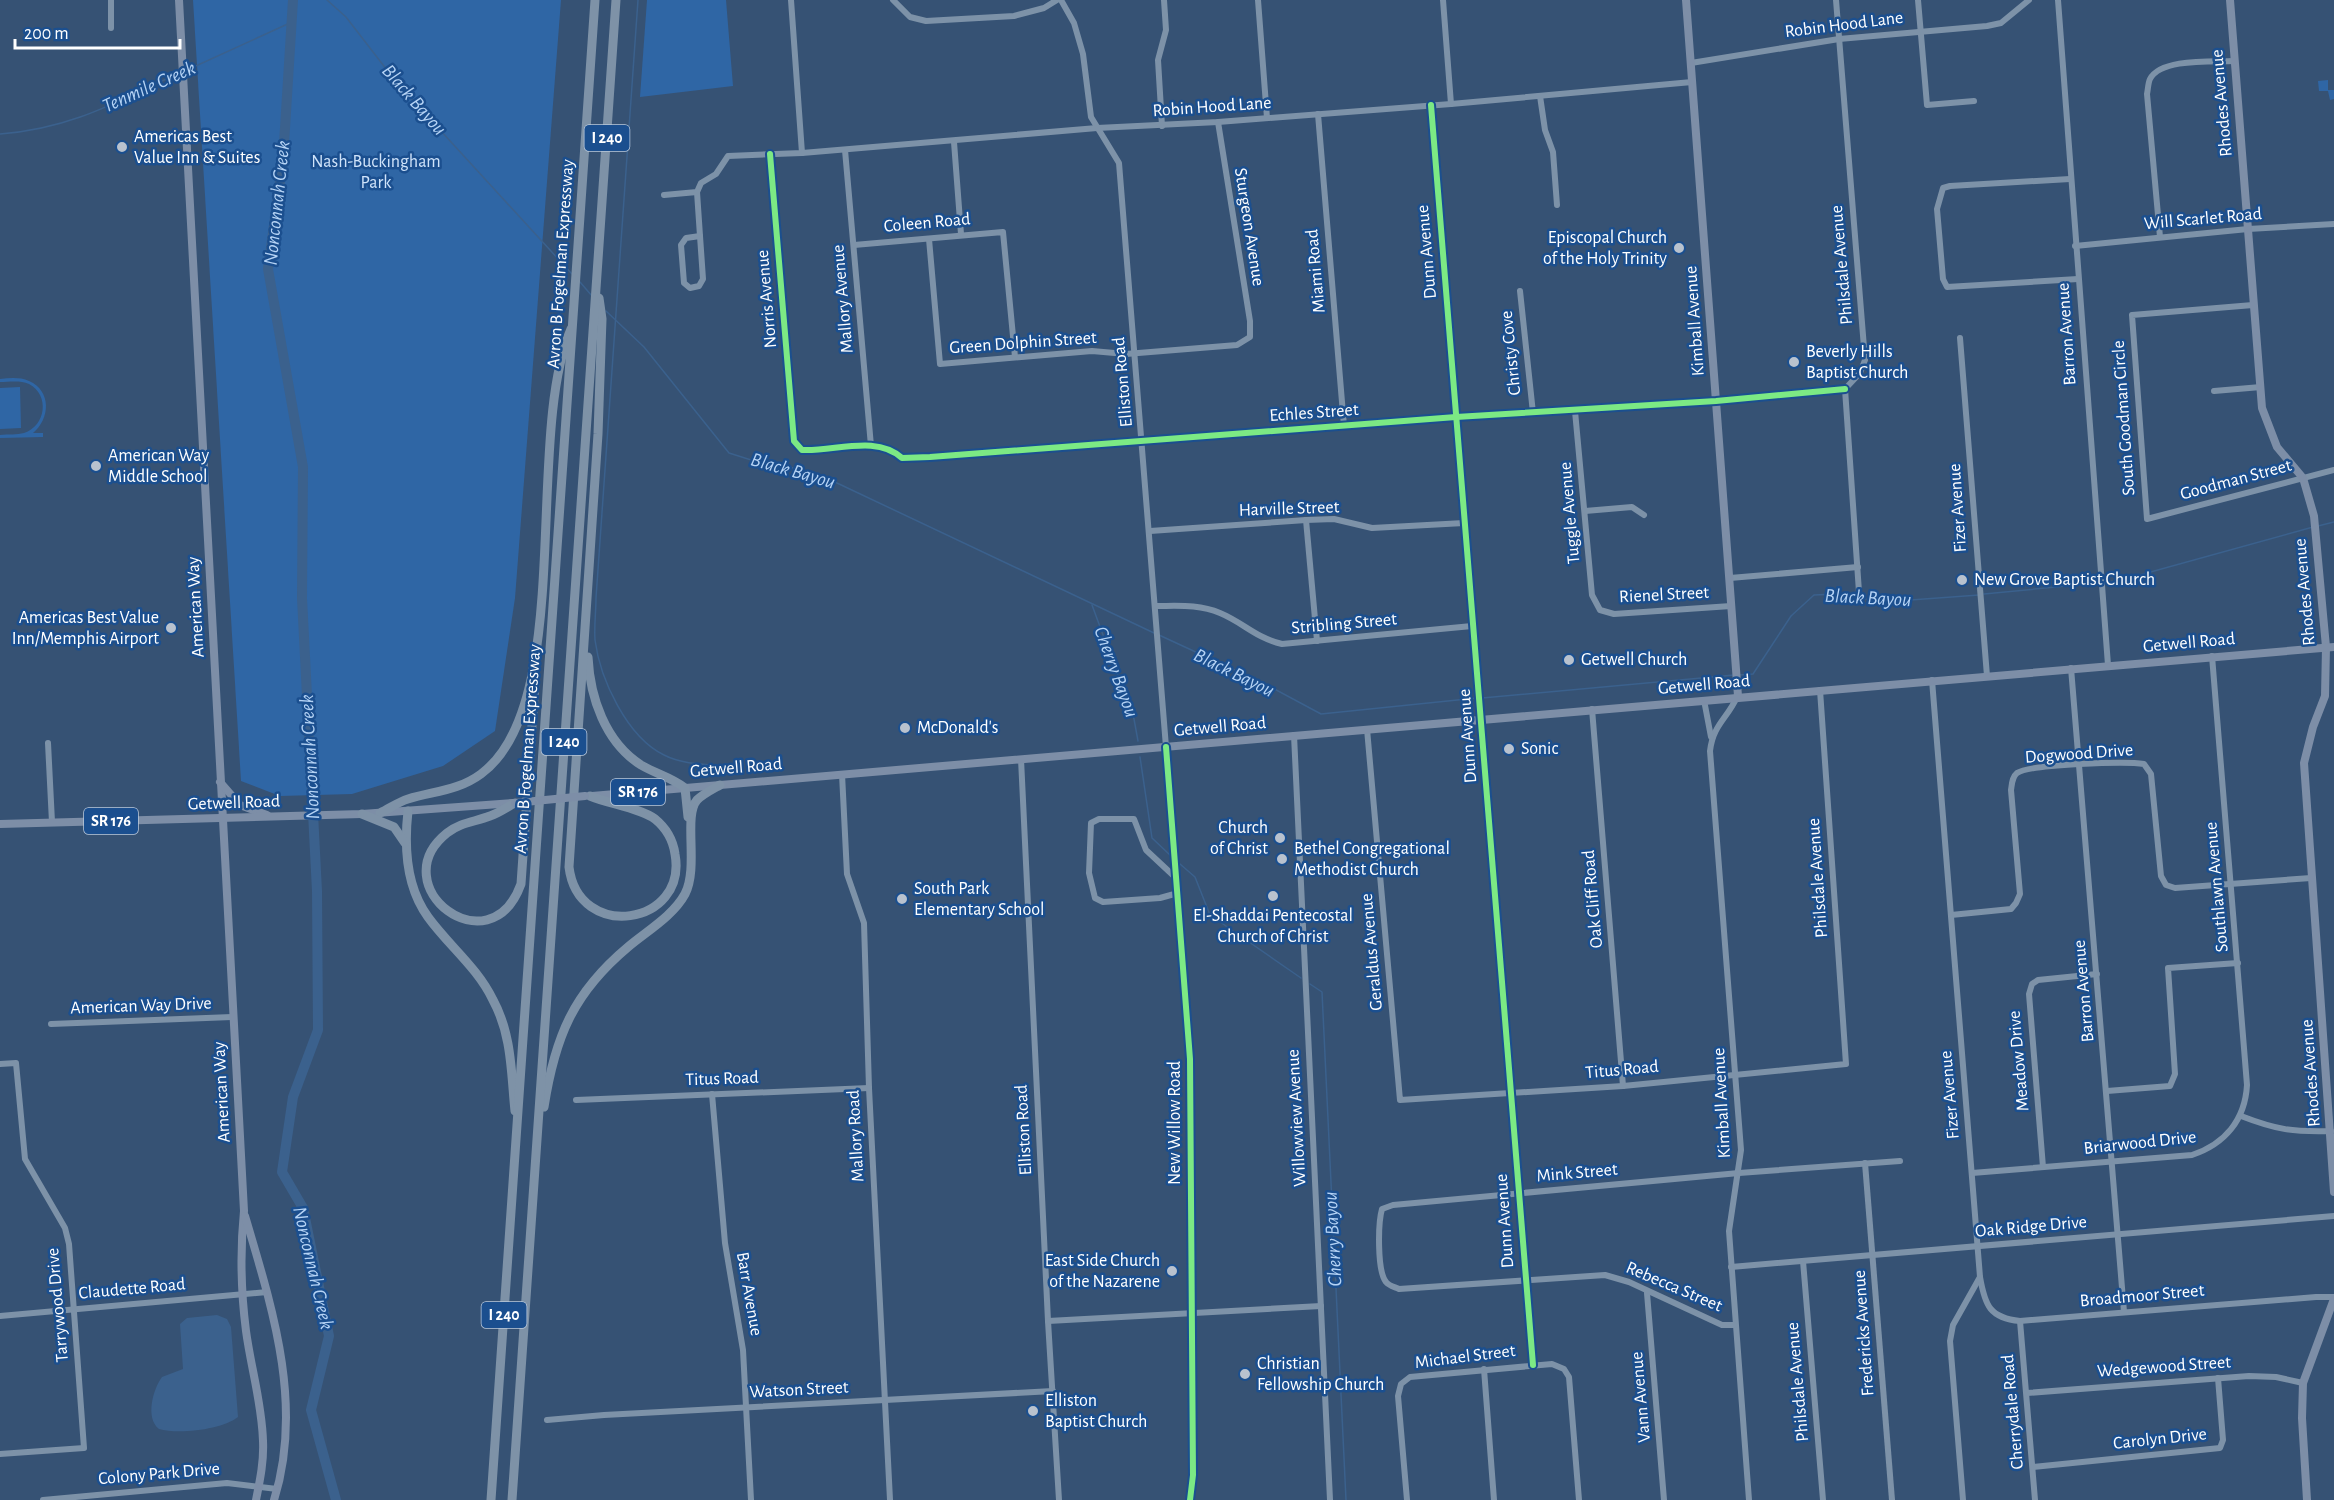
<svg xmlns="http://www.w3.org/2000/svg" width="2334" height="1500" font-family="'Alegreya Sans',sans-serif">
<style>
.green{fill:#2f66a5}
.water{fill:#3b618d}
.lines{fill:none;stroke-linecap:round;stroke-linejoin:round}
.stream{stroke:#3b618d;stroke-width:1.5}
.river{stroke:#3b618d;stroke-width:10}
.minor{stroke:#7d92a8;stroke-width:6}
.major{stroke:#7d8ea7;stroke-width:8}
.highway{stroke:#7e92a7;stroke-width:9}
.major-bridge{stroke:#7d8ea7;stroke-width:8}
.cycleway-casing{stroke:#1b4f8f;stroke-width:10}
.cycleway{stroke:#7ce984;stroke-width:6}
.poi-dot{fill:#b9c2ce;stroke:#1b4f8f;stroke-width:2}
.labels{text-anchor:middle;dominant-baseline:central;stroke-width:5;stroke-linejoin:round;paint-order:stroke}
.shield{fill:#1b4f8f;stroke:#bbcadd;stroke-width:1.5}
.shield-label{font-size:16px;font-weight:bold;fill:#fff}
.street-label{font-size:18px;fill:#fff;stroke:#1b4f8f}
.poi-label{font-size:18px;fill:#fff;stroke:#1b4f8f;text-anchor:start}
.park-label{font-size:18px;fill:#cfe3fa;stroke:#1b4f8f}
.water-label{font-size:20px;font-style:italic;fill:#b5d3f5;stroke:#1b4f8f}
</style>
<rect width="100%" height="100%" fill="#365274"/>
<g class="green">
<path d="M193,0H561L515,598L495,731L443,766L352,794L280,796L241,781Z"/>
<path d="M647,0H726L733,86L640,97Z"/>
<path d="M2328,80V90H2334V99L2330,100L2328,91H2319L2318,81Z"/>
<path d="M0,379C10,378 20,377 29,381C52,391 50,419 33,433H43V437L0,438V435C8,434 17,435 24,433C46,426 50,395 29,384C20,380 9,382 0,382Z"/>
<path d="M20,387L21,428L0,429V388Z"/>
</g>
<path class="water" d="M217,1315L227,1319L231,1327L238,1417C223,1429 180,1435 159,1429C145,1418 153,1389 162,1377L183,1369L180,1324L187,1318Z"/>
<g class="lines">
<g class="stream">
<path d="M327,0L346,17L397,83L572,274"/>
<path d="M638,0L596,598C596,612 594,626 595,640C600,679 627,737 664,755C685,766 714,764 737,767"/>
<path d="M187,70L292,22"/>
<path d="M0,134C70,129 117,102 179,73"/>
<path d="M580,282L592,296"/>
<path d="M606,311L644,347L729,453L764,464L787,466L837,483L1154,633"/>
<path d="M2318,526L2334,522"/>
<path d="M2103,582L2118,581L2313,527"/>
<path d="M1984,594L2098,583"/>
<path d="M1092,605L1134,719L1138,741"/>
<path d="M1159,635L1267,685L1321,714L1477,698"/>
<path d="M1739,675L1753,674L1791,616L1814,595L1836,594L1883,602L1979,595"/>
<path d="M1482,698L1734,675"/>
<path d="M1140,757L1152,838L1170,855"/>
<path d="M1180,864L1195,877L1210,915L1301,978"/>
<path d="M1310,984L1322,992L1346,1500"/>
</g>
<path class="river" d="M293,0L283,160L268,269L303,467L302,598L317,891L318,1030L293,1097L282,1172L303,1208L329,1336L311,1410L336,1500"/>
<g class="minor">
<path d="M791,0L802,153"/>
<path d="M893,0L910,17L926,21L1014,16L1044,8L1057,0"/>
<path d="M1061,0L1074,23L1083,54L1091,117L1119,163L1166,747"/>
<path d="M1258,0L1267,118"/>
<path d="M1443,0L1451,104"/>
<path d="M1836,0L1865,360L1860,373L1845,389L1859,592"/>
<path d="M1918,0L1927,105L1974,101"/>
<path d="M2058,0L2108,665"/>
<path d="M111,28V0"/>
<path d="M1691,63L1839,39L1987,26L2001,23L2029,0"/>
<path d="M1540,96L1545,130L1553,152L1557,205"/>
<path d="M1431,105L1533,1365"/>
<path d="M1318,114L1344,426"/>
<path d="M1162,126L1158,60L1166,30L1164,0"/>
<path d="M954,142L961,234"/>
<path d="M845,150L871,446"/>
<path d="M770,154L794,441L802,450C834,452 876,434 902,458L930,457L1456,417L1716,401L1845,389"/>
<path d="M2070,179L1950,186L1943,188L1937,209L1943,279L1947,287L2078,279"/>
<path d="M697,192L700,236"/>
<path d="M664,195L697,192L701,183L716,174L728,156L802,153L1097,128L1218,122L1451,104L1692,82"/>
<path d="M700,236L703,279L699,286L690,288L684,283L681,245L686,238Z"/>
<path d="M2160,237L2147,94C2148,90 2148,83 2150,79C2161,58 2212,62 2233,61"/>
<path d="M929,239L940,364L1092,351L1126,354L1237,345L1250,337V321L1218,122"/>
<path d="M854,245L1003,232L1015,357"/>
<path d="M2075,246L2248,229L2334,224"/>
<path d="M1520,291L1533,413"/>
<path d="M2253,305L2132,315L2147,519L2334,470"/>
<path d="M1960,338L1987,676"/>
<path d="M2214,391L2261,387"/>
<path d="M1575,411L1592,595L1600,610L1614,614L1731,606"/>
<path d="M1585,511L1632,507L1644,515"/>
<path d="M1306,520L1317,641"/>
<path d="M1150,531L1306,520L1334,519L1372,528L1464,523"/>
<path d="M1730,578L1858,567"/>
<path d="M1156,606C1178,606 1199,604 1220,613C1244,623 1254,637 1282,644L1472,626"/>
<path d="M2071,668L2124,1312"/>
<path d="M1932,680L1980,1277L1953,1325L1950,1341L1963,1500"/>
<path d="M1737,697C1727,719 1713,725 1710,751L1741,1150L1729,1231L1749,1500"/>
<path d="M1704,700L1711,737"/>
<path d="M1592,709L1623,1086"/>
<path d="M1367,729L1400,1100L1623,1086L1846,1064L1820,690"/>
<path d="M1294,735L1330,1500"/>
<path d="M48,743L52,822"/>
<path d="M1021,759L1048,1321L1059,1500"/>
<path d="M842,774L847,874L864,923L869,1088L890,1500"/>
<path d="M1176,878L1146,850L1134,819H1099L1091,823L1089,873L1095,898L1103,902L1160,898L1178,893"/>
<path d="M1951,915L2011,909L2016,903L2020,894L2011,790C2012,784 2012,777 2017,773C2030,764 2127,761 2144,764L2151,774L2161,876L2166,885L2175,888L2311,878"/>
<path d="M51,1024L232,1017"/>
<path d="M0,1064L16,1063L25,1159L65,1228L69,1244L84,1448L0,1454"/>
<path d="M2107,1091L2170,1086L2175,1074L2168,968L2238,963"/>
<path d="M712,1094L725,1243L743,1350L751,1500"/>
<path d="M576,1100L869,1088"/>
<path d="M2241,1116C2277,1130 2293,1132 2331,1131"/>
<path d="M1865,1163L1892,1500"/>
<path d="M2043,1167L2029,994L2032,984L2038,980L2097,974"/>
<path d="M1972,1173L2192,1155C2225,1144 2245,1120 2247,1085L2212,656"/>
<path d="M1803,1261L1823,1500"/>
<path d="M1731,1267L2334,1216"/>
<path d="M1980,1277C1985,1306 1990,1318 2020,1321L2316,1297H2334"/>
<path d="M1647,1293L1664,1500"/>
<path d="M0,1316L267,1292"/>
<path d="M1048,1321L1321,1306"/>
<path d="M2020,1321L2035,1500"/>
<path d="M1734,1325H1722L1629,1282L1605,1275L1399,1289C1395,1287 1389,1286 1386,1282C1377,1271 1378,1223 1382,1209L1393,1205L1739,1173L1900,1161"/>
<path d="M1484,1369L1494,1500"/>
<path d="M2027,1393L2249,1376L2276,1377L2303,1383"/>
<path d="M547,1420L604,1415L1053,1391"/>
<path d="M2033,1467L2220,1448L2223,1440L2218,1378"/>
<path d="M43,1500L227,1483L277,1489"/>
<path d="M1407,1500L1398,1396L1401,1384L1410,1377L1552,1364L1564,1369L1569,1377L1579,1500"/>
</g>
<g class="major">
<path d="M179,0L244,1211C240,1251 241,1292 246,1331C251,1368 262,1404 263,1441C264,1461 260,1480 256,1500"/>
<path d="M1686,0L1738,696"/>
<path d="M2230,0L2262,408L2277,447L2303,478L2314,516L2326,647L2325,696L2313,727L2304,763L2334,1192"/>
<path d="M1166,747L1190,1059L1193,1475L1190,1500"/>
<path d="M220,782L240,805L267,815"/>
<path d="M592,796L2334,647"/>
<path d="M0,824L362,814L513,803"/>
<path d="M245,1216C272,1307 304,1405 274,1500"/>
<path d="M2307,1500L2302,1418L2303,1383L2334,1299"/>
</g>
<g class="highway">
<path d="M588,657C590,697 605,742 641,765C656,774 671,777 685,788L688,817"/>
<path d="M590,796C609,804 640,808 655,819C666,828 673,840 675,854C688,926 578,942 569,867L598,434L602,319L599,298"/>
<path d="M515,803C507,807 499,813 490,816C475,822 461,822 447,833C381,886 490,970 521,884L535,682"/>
<path d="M408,811C404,847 406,887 428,917C449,946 477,967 493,1000C512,1035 511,1072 515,1111"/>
<path d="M380,813C389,809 398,802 408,799C434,791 458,791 481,774C576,704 524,437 571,329"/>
<path d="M362,814L394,827L405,843"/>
<path d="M544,1107C555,1037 573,993 628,947C647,931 673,916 685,894C699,867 683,816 697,800C703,794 713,789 720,785"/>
<path d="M491,1500L595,0"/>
<path d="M512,1500L616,0"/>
</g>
<path class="major-bridge" d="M515,803L585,796"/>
<g class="cycleway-casing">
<g id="cycleway">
<path d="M1431,105L1533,1365"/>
<path d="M770,154L794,441L802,450C834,452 876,434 902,458L930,457L1456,417L1716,401L1845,389"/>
<path d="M1166,747L1190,1059L1193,1475L1190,1500"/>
</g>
</g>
<use href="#cycleway" class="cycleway"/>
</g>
<g class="poi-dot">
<circle cx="122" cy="147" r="6"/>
<circle cx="1679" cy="248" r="6"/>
<circle cx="1794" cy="362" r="6"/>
<circle cx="96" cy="466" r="6"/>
<circle cx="1962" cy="580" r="6"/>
<circle cx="171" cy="628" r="6"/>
<circle cx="1569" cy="660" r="6"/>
<circle cx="905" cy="728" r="6"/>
<circle cx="1509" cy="749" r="6"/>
<circle cx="1280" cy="838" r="6"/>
<circle cx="1282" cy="859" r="6"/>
<circle cx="1273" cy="896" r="6"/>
<circle cx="902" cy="899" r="6"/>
<circle cx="1172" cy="1271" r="6"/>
<circle cx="1245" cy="1374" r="6"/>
<circle cx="1033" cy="1411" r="6"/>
</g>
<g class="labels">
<g class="shield">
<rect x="584.5" y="125" width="45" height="26" rx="4.5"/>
<rect x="541.5" y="729" width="45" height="26" rx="4.5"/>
<rect x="611" y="779" width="54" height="26" rx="4.5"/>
<rect x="84" y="808" width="54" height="26" rx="4.5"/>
<rect x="481.5" y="1302" width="45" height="26" rx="4.5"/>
</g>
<g class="shield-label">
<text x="607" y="138">I 240</text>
<text x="564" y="742">I 240</text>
<text x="638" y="792">SR 176</text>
<text x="111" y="821">SR 176</text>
<text x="504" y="1315">I 240</text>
</g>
<g class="street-label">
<text transform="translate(1844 25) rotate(-7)">Robin Hood Lane</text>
<text transform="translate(2222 103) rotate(-95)">Rhodes Avenue</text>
<text transform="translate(1212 107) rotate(-4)">Robin Hood Lane</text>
<text transform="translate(2203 219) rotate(-5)">Will Scarlet Road</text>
<text transform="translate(927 223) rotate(-5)">Coleen Road</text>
<text transform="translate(1249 227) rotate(81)">Sturgeon Avenue</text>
<text transform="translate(1427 252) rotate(-95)">Dunn Avenue</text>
<text transform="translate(561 264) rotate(-86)">Avron B Fogelman Expressway</text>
<text transform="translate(1842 265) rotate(-95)">Philsdale Avenue</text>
<text transform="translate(1316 271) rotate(-95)">Miami Road</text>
<text transform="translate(767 299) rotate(-95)">Norris Avenue</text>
<text transform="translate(843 299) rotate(-95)">Mallory Avenue</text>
<text transform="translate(1695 321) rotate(-94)">Kimball Avenue</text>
<text transform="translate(2067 334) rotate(-94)">Barron Avenue</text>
<text transform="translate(1023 343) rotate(-4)">Green Dolphin Street</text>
<text transform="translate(1511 353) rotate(-96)">Christy Cove</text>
<text transform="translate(1123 382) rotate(-95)">Elliston Road</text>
<text transform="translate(1314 413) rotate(-4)">Echles Street</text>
<text transform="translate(2124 418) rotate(-94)">South Goodman Circle</text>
<text transform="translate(2236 480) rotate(-15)">Goodman Street</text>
<text transform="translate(1958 508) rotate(-94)">Fizer Avenue</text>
<text transform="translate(1289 509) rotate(-2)">Harville Street</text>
<text transform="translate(1570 513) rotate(-95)">Tuggle Avenue</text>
<text transform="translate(2305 592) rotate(-95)">Rhodes Avenue</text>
<text transform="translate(1664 595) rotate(-3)">Rienel Street</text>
<text transform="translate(196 607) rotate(-93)">American Way</text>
<text transform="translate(1344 624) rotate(-5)">Stribling Street</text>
<text transform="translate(2189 643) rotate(-5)">Getwell Road</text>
<text transform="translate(1704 685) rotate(-5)">Getwell Road</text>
<text transform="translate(1220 727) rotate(-5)">Getwell Road</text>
<text transform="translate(1468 736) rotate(-94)">Dunn Avenue</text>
<text transform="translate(528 749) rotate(-86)">Avron B Fogelman Expressway</text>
<text transform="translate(2079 754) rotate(-4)">Dogwood Drive</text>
<text transform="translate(736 768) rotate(-5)">Getwell Road</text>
<text transform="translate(234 803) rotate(-2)">Getwell Road</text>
<text transform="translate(1818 878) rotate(-94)">Philsdale Avenue</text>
<text transform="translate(2217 887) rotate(-95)">Southlawn Avenue</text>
<text transform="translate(1593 899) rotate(-95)">Oak Cliff Road</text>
<text transform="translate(1372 952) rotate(-95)">Geraldus Avenue</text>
<text transform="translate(2084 991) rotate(-95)">Barron Avenue</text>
<text transform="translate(141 1006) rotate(-2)">American Way Drive</text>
<text transform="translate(2019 1061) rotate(-95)">Meadow Drive</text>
<text transform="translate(1622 1070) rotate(-5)">Titus Road</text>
<text transform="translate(2311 1073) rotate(-94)">Rhodes Avenue</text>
<text transform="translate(722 1079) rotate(-2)">Titus Road</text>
<text transform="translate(222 1092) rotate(-93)">American Way</text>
<text transform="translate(1950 1095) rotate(-95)">Fizer Avenue</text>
<text transform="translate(1722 1103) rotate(-93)">Kimball Avenue</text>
<text transform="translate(1297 1118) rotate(-93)">Willowview Avenue</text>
<text transform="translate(1175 1123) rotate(-90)">New Willow Road</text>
<text transform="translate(1024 1130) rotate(-93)">Elliston Road</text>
<text transform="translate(856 1136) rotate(-93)">Mallory Road</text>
<text transform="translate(2140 1143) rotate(-6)">Briarwood Drive</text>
<text transform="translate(1577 1173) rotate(-5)">Mink Street</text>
<text transform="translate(1505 1221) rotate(-94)">Dunn Avenue</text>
<text transform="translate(2031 1227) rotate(-5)">Oak Ridge Drive</text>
<text transform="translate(1674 1287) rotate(23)">Rebecca Street</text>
<text transform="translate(132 1289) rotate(-5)">Claudette Road</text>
<text transform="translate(749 1294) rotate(80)">Barr Avenue</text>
<text transform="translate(2142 1296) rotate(-5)">Broadmoor Street</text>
<text transform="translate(58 1305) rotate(-95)">Tarrywood Drive</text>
<text transform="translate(1864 1333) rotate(-94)">Fredericks Avenue</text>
<text transform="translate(1465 1357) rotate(-7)">Michael Street</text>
<text transform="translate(2164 1367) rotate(-4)">Wedgewood Street</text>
<text transform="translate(1798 1382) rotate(-95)">Philsdale Avenue</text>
<text transform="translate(799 1390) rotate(-3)">Watson Street</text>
<text transform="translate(1641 1397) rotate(-95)">Vann Avenue</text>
<text transform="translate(2013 1412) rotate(-95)">Cherrydale Road</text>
<text transform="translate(2160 1439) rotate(-6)">Carolyn Drive</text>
<text transform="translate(159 1474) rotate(-5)">Colony Park Drive</text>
</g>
<g class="poi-label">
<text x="134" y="137">Americas Best<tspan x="134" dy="21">Value Inn &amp; Suites</tspan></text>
<text x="1667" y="238" text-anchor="end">Episcopal Church<tspan x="1667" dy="21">of the Holy Trinity</tspan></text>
<text x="1806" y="352">Beverly Hills<tspan x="1806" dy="21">Baptist Church</tspan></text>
<text x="108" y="456">American Way<tspan x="108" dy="21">Middle School</tspan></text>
<text x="1974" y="580">New Grove Baptist Church</text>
<text x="159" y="618" text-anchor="end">Americas Best Value<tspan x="159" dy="21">Inn/Memphis Airport</tspan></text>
<text x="1581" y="660">Getwell Church</text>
<text x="917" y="728">McDonald's</text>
<text x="1521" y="749">Sonic</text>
<text x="1268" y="828" text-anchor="end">Church<tspan x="1268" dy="21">of Christ</tspan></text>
<text x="1294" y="849">Bethel Congregational<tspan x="1294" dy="21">Methodist Church</tspan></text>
<text x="914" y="889">South Park<tspan x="914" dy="21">Elementary School</tspan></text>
<text x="1273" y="916" text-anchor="middle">El-Shaddai Pentecostal<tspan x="1273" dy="21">Church of Christ</tspan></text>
<text x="1160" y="1261" text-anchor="end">East Side Church<tspan x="1160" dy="21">of the Nazarene</tspan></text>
<text x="1257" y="1364">Christian<tspan x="1257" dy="21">Fellowship Church</tspan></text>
<text x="1045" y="1401">Elliston<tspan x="1045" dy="21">Baptist Church</tspan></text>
</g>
<g class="park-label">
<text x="376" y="162">Nash-Buckingham<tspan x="376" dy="21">Park</tspan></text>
</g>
<g class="water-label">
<text transform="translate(149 87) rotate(-24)">Tenmile Creek</text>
<text transform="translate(414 100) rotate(49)">Black Bayou</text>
<text transform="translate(277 203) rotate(-84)">Nonconnah Creek</text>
<text transform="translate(793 471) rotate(16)">Black Bayou</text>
<text transform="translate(1868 598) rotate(3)">Black Bayou</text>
<text transform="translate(1116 672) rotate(70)">Cherry Bayou</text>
<text transform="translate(1234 673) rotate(26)">Black Bayou</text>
<text transform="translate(310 757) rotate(-93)">Nonconnah Creek</text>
<text transform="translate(1333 1239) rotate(-93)">Cherry Bayou</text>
<text transform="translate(313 1268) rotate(77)">Nonconnah Creek</text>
</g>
</g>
<path d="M15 39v9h165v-9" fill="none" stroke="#ffffff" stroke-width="3"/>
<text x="24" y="39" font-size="18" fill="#ffffff" stroke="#1b4f8f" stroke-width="4.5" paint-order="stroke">200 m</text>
</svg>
